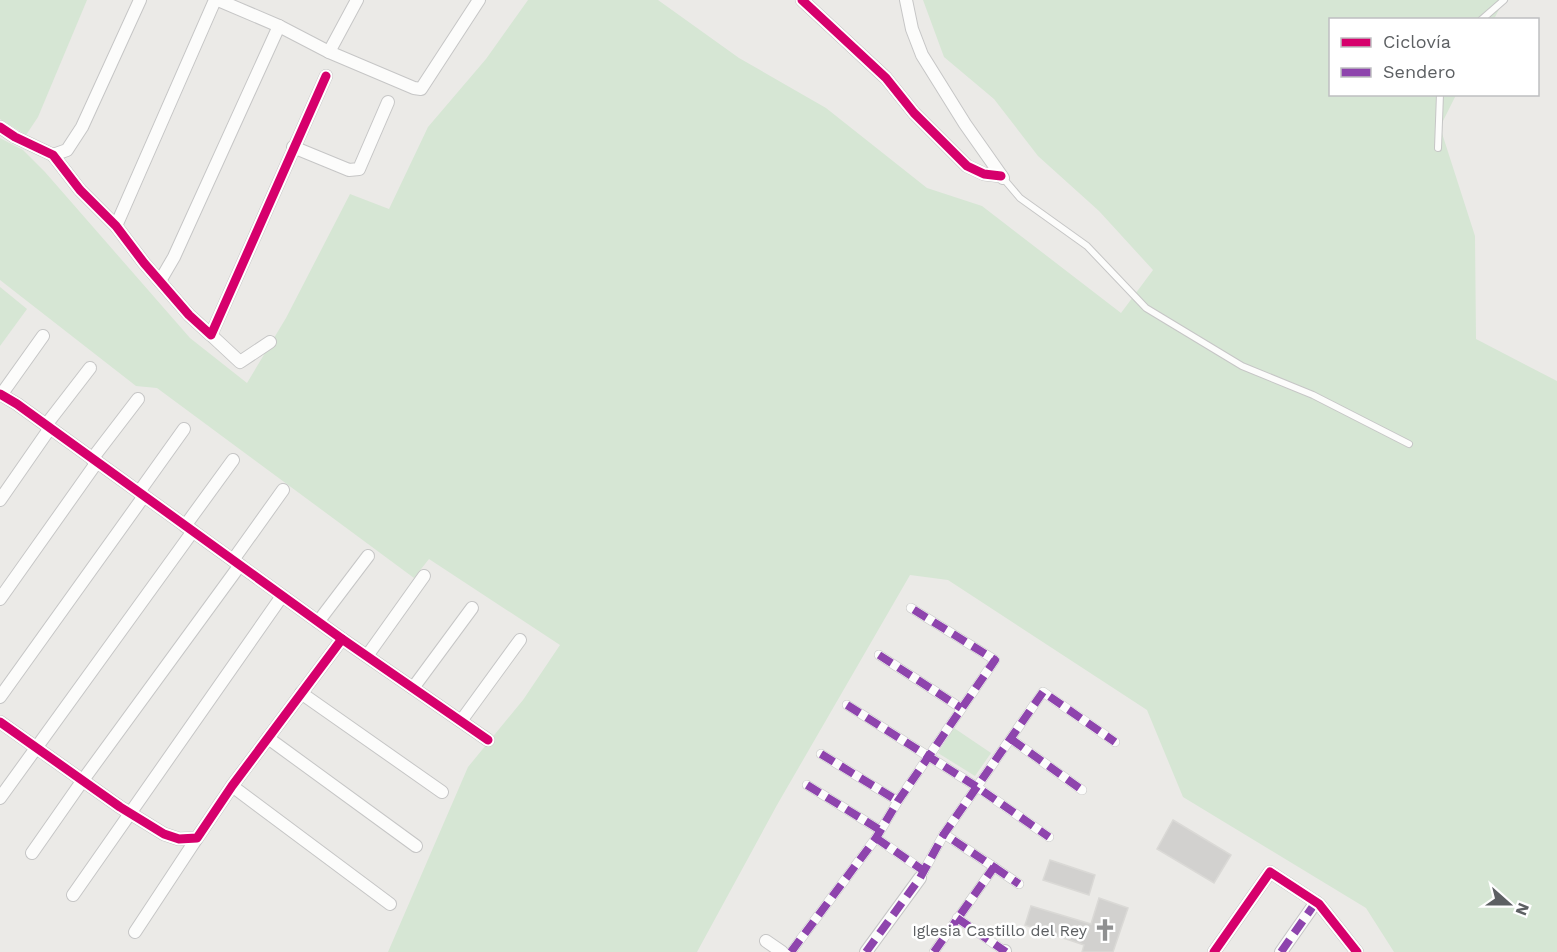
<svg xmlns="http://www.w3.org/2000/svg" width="1557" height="952" font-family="'Work Sans',sans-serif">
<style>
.green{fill:#d6e6d4}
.building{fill:#d2d1cf;stroke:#dad9d6;stroke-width:1.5}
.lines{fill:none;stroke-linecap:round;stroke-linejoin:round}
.service-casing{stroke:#c6c6c6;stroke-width:8}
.pedestrian-casing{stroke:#c6c6c6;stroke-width:10}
.minor-casing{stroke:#c6c6c6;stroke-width:14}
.service{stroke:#fcfcfb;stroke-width:6}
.pedestrian{stroke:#fcfcfb;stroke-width:9}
.minor{stroke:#fcfcfb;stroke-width:12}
.quiet{stroke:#8e44ad;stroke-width:8;stroke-dasharray:15 8;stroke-linecap:butt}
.cycleway-casing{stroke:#fff;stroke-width:13}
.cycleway{stroke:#d6006c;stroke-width:9}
.labels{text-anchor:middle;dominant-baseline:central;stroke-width:5;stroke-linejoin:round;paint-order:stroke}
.poi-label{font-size:16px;fill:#5d6063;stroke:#fff;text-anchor:end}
</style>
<rect width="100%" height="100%" fill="#ebeae7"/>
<g class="green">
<path d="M0,0H87L38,117L26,135L0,119Z"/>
<path d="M528,0H658L739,58L826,108L927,188L982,206L1121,313L1153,270L1099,211L1038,156L994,99L944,57L923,0H1504L1494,19L1330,20V94L1456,95L1440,127L1475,236L1476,339L1557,381V952H1394L1366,908L1183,797L1147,710L948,580L910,575L777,805L697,952H388L468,767L523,700L560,645L429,559L414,578L157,388L136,386L0,280V138L23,150L45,172L190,338L247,383L286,318L350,194L389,209L428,127L486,59Z"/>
<path d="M0,287L27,309L0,346Z"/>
<path d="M954,728L991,753L975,776L938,753Z"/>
</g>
<g class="building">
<path d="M1173,820L1231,855L1214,883L1157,849Z"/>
<path d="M1050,860L1095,875L1089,895L1043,880Z"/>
<path d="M1099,898L1128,908L1113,952H1082L1084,945L1025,925L1031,906L1091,924Z"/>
</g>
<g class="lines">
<g class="service-casing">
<g id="service">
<path d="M1481,20L1504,0"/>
<path d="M1438,148L1440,94"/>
<path d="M1003,178L1020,198L1087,246L1146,308L1242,366L1313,395L1409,444"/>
</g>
</g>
<g class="pedestrian-casing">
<g id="pedestrian">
<path d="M879,655L961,708"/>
<path d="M847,705L977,787L1049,837"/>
<path d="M1011,739L1082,790"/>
<path d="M821,754L898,801"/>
<path d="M807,785L880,830"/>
<path d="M876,838L924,871"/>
<path d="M994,867L1019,884"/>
<path d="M921,876L944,834"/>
<path d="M957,918L1006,952"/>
<path d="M791,952L876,838L898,801L995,660L911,608"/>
<path d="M934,952L994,867L944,834L1043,692L1115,742"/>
</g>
</g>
<g class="minor-casing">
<g id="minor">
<path d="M218,0L279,26L329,52L357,0"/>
<path d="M802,0L886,78L914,113L967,166L984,174L1001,176"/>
<path d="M906,0L912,29L922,55L965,124L1003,178"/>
<path d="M329,52L414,88L421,89L479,0"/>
<path d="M0,127L15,137L53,155L80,190L116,226L144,263L189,315L211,335L326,76"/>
<path d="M293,147L349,170L359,169L388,102"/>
<path d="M53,155L67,150L82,127L140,0"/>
<path d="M116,226L215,0"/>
<path d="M160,281L174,257L279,26"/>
<path d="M211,335L240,362L270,342"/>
<path d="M0,394L17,404L342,639L488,740"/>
<path d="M1,395L43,336"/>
<path d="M46,425L90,368"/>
<path d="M92,459L138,399"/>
<path d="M139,492L184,429"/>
<path d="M0,500L50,428"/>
<path d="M185,526L233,460"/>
<path d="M233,560L283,490"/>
<path d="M0,599L97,462"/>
<path d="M318,622L368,556"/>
<path d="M367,656L424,576"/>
<path d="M413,688L472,608"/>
<path d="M301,693L442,792"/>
<path d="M0,697L144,496"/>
<path d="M461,721L520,640"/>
<path d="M0,722L120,807L164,834L179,839L197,838L232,786L342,639"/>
<path d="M268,738L416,846"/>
<path d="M232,786L390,904"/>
<path d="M0,798L193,531"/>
<path d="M32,853L83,780L240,565"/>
<path d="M73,895L282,596"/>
<path d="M135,932L197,838"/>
<path d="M766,941L782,952"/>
<path d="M866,952L920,878"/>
<path d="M1005,952V951"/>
<path d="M1214,952L1270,872L1319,904L1357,952"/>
<path d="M1281,952L1316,902"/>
</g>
</g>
<use href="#service" class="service"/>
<use href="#pedestrian" class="pedestrian"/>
<use href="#minor" class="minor"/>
<g class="quiet">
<path d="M879,655L961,708"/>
<path d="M847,705L977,787L1049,837"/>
<path d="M1011,739L1082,790"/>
<path d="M821,754L898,801"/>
<path d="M807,785L880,830"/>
<path d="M876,838L924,871"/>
<path d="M994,867L1019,884"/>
<path d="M957,918L1006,952"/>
<path d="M791,952L876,838L898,801L995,660L911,608"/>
<path d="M866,952L920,878L944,834"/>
<path d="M934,952L994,867L944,834L1043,692L1115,742"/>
<path d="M1281,952L1316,902"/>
</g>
<g class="cycleway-casing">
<g id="cycleway">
<path d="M802,0L886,78L914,113L967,166L984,174L1001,176"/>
<path d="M0,127L15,137L53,155L80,190L116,226L144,263L189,315L211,335L326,76"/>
<path d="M0,394L17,404L342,639L488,740"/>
<path d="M0,722L120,807L164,834L179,839L197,838L232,786L342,639"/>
<path d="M1214,952L1270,872L1319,904L1357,952"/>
</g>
</g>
<use href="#cycleway" class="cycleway"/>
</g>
<defs>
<g id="church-bare" transform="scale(1.8)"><path d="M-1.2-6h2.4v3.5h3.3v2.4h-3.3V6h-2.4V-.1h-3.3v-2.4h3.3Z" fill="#8f9091" stroke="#fff" stroke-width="2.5" paint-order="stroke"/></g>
</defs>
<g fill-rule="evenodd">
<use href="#church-bare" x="1105" y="930"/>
</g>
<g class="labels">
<g class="poi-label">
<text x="1087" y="930">Iglesia Castillo del Rey</text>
</g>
</g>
<rect x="1329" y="18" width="210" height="78" fill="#ffffff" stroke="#bebfc1" stroke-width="1.5"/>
<rect x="1341" y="38" width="30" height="9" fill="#d6006c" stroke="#bebfc1" stroke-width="1.5"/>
<text x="1383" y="48" font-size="18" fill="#5d6063">Ciclovía</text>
<rect x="1341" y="68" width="30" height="9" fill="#8e44ad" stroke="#bebfc1" stroke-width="1.5"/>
<text x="1383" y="78" font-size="18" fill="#5d6063">Sendero</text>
<g transform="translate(1509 904) rotate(111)" stroke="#ffffff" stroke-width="4.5" paint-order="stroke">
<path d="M0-4.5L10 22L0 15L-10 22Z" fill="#5d6063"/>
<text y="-9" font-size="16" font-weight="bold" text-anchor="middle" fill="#5d6063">N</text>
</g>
</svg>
